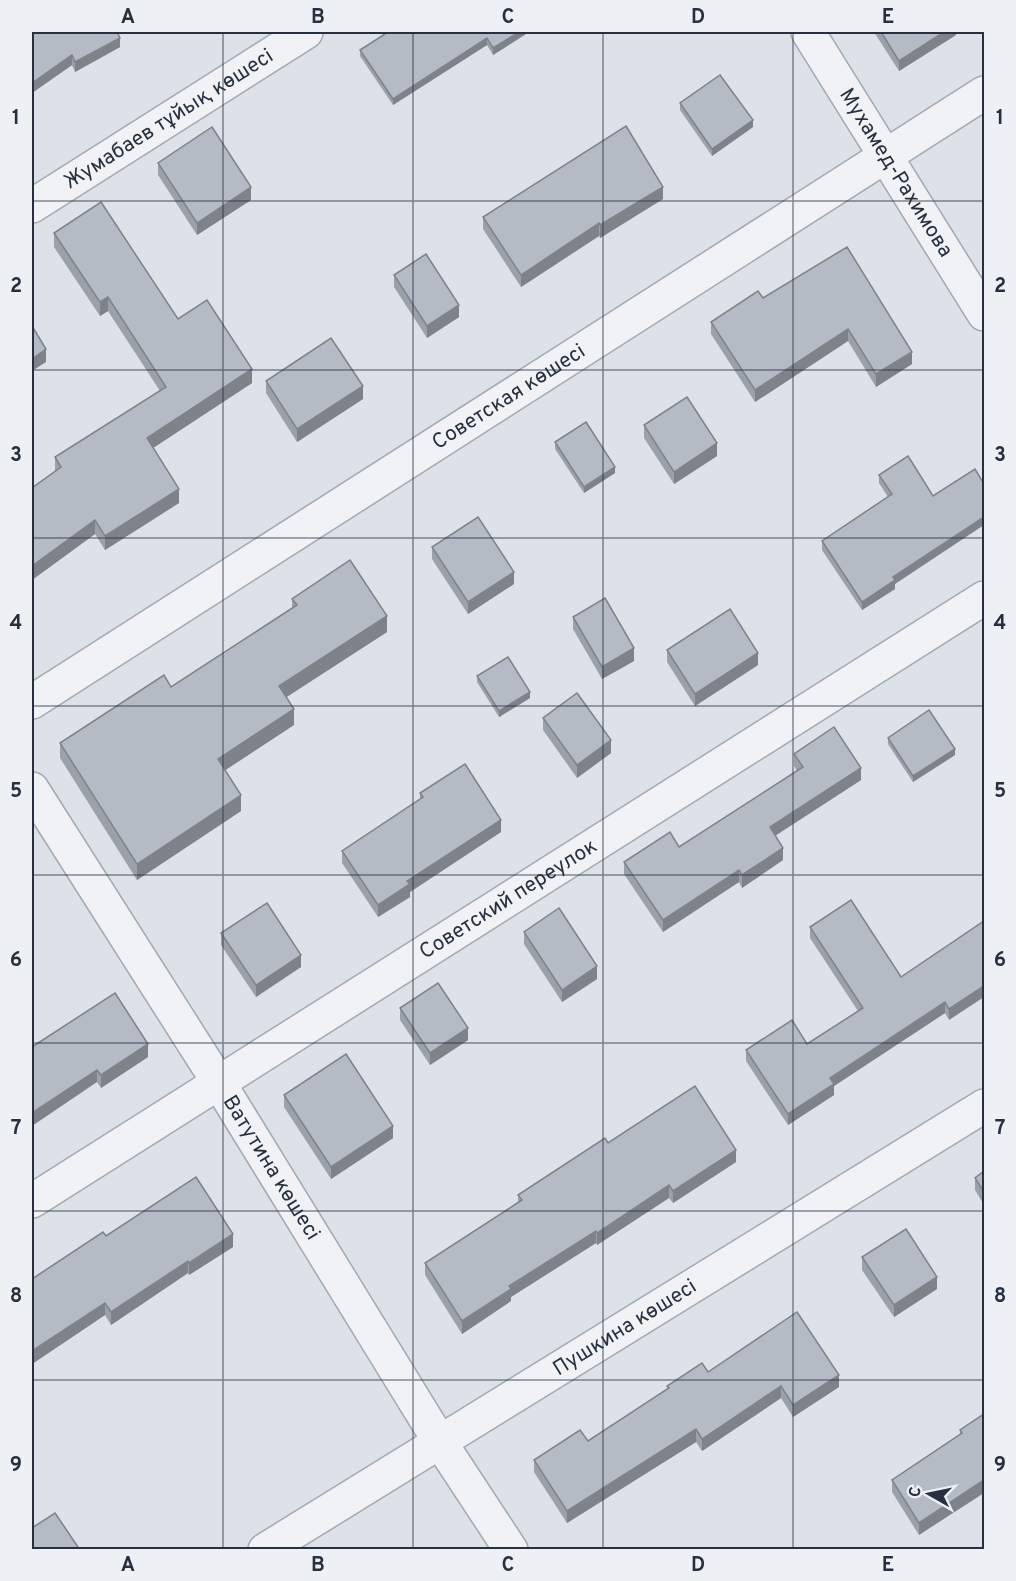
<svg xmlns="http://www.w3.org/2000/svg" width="1016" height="1581" font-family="Overpass,sans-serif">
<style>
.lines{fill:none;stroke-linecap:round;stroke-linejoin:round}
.minor-casing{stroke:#a2a9b2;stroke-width:36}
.tertiary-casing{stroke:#a2a9b2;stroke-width:36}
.minor{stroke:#f0f2f6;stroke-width:33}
.tertiary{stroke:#f0f2f6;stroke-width:33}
.wall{fill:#9ba1a9}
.shaded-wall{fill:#7e838a}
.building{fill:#b4bbc5;stroke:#7e838a;stroke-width:1.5}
.grid{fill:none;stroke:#26303f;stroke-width:1.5;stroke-opacity:0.55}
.labels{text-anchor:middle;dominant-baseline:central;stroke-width:6;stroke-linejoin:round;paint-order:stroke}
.street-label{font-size:21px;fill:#26303f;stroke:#edf1f6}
.neatline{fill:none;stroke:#26303f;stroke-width:2}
.grid-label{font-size:20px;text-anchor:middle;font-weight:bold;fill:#26303f}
</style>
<rect width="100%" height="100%" fill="#dde2e8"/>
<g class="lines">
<g class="minor-casing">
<g id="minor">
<path id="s1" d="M32,206L306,32"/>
<path id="s2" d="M32,702L984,93"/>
<path id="s3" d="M32,789L219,1083L440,1442L511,1550"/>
<path id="s4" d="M32,1201L984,598"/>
</g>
</g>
<g class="tertiary-casing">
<g id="tertiary">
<path id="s5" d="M808,32L984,314"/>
<path id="s6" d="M265,1550L984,1106"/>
</g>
</g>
<use href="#minor" class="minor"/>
<use href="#tertiary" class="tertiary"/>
</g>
<g class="wall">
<path d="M388,32H529L493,55L487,45L393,105L360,56V50Z"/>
<path d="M874,32H956V35L899,71Z"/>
<path d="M32,34L120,47L75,72L72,65L32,93Z"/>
<path d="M680,103L753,127L712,156L680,110Z"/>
<path d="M158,163L251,200L197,235L158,175Z"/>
<path d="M663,199L600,238L599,236L521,287L483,229V217Z"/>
<path d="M54,233L178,319L252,383L153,448L179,503L105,550L95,534L32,580V488L55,471V457L160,391L108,311L100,316L54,247Z"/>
<path d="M847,247L912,364L876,387L848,341L755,402L711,334V322L763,298Z"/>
<path d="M394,275L459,317L427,338L394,287Z"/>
<path d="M266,381L363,399L297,442L266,393Z"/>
<path d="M644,425L717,456L674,484L644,438Z"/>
<path d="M555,442L615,473L584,493L555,449Z"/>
<path d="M879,475L933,496L895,584V589L862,610L822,550V541L888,497L879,483Z"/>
<path d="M432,547L514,584L468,614L432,559Z"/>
<path d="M292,599L387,632L286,697L294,725L225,770L241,811L137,880L60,758V743L171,687L292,608Z"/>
<path d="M573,617L634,661L602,679L573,629Z"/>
<path d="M667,650L758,665L695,706L667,662Z"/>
<path d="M477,676L530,698L499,717L477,682Z"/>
<path d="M543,718L611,753L577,778L543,730Z"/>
<path d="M888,738L955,755L913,782L888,744Z"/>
<path d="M794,754L861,780L775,836L783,860L742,888L739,882L663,932L624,874V862L679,847L797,771L794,766Z"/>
<path d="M420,793L501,832L410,892V897L378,917L342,863V851L420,799Z"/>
<path d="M984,921L949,1020L945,1013L834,1086V1095L788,1125L746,1061V1050L807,1044L858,1011L810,938V927L901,977Z"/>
<path d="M524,932L597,979L562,1002L524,944Z"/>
<path d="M221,933L301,967L256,997L221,945Z"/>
<path d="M400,1008L468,1040L430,1065L400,1020Z"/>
<path d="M32,1047L148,1057L101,1088L97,1082Z"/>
<path d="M284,1095L393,1138L331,1179L284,1107Z"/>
<path d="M608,1143L736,1162L673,1203L669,1198L597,1245L596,1243L511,1297V1301L462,1334L425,1275V1263L518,1202V1195Z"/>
<path d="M984,1171V1205L975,1190V1178Z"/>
<path d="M106,1236L233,1247L189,1275L188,1273L111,1325L105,1315L32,1364Z"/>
<path d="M862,1257L937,1289L894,1317L862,1270Z"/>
<path d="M708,1372L839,1387L793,1417L781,1398L702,1451L696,1442L567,1523L534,1472V1460L588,1441L667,1389V1386Z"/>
<path d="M984,1414L919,1535L892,1492V1480L960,1434V1430Z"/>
</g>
<g class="shaded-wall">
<path d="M519,32H529L493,55V48Z"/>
<path d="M944,32H956V35L899,71V61Z"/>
<path d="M120,38V47L75,72V62Z"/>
<path d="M487,38V45L393,105V99Z"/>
<path d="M72,55V65L32,93V83Z"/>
<path d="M753,120V127L712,156V149Z"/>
<path d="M251,187V200L197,235V223Z"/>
<path d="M663,187V199L600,238V225Z"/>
<path d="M599,223V236L521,287V275Z"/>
<path d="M108,297V311L100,316V302Z"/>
<path d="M459,305V317L427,338V326Z"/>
<path d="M848,329V341L755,402V390Z"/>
<path d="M46,349V362L32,371V359Z"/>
<path d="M912,352V364L876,387V374Z"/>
<path d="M252,369V383L147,452V438Z"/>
<path d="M363,386V399L297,442V429Z"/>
<path d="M717,443V456L674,484V472Z"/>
<path d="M615,467V473L584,493V487Z"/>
<path d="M179,489V503L105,550V536Z"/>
<path d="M984,517V525L895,584V589L862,610V602L893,577Z"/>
<path d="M95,520V534L32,580V566Z"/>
<path d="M514,572V584L468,614V602Z"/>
<path d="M387,616V632L279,702V686Z"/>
<path d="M634,648V661L602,679V667Z"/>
<path d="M758,653V665L695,706V694Z"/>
<path d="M530,692V698L499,717V711Z"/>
<path d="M294,709V725L218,775V759Z"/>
<path d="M611,740V753L577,778V765Z"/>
<path d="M955,749V755L913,782V776Z"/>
<path d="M861,768V780L770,839V827Z"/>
<path d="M241,795V811L137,880V864Z"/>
<path d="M501,820V832L410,892V897L378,917V905L407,881Z"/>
<path d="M783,848V860L742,888V875Z"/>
<path d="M739,870V882L663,932V920Z"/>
<path d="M301,955V967L256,997V985Z"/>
<path d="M597,966V979L562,1002V990Z"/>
<path d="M984,986V997L949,1020V1009Z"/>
<path d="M945,1002V1013L834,1086V1095L788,1125V1114L830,1078Z"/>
<path d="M468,1028V1040L430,1065V1053Z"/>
<path d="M148,1044V1057L101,1088V1075Z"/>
<path d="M97,1070V1082L32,1126V1113Z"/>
<path d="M393,1126V1138L331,1179V1167Z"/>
<path d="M736,1150V1162L673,1203V1191Z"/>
<path d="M669,1185V1198L597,1245V1233Z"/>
<path d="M596,1231V1243L511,1297V1301L462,1334V1321L509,1286Z"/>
<path d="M233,1234V1247L189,1275V1263Z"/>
<path d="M188,1261V1273L111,1325V1312Z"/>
<path d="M937,1277V1289L894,1317V1305Z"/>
<path d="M105,1303V1315L32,1364V1351Z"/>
<path d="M839,1375V1387L793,1417V1405Z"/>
<path d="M781,1386V1398L702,1451V1439Z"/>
<path d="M696,1429V1442L567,1523V1511Z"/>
<path d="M984,1480V1493L919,1535V1523Z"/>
</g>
<g class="building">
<path d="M36,32H117L120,38L75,62L72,55L32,83V34Z"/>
<path d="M388,32H519L493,48L487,38L393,99L360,50Z"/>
<path d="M881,32H944L899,61Z"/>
<path d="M720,75L753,120L712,149L680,103Z"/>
<path d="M626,126L663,187L600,225L599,223L521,275L483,217Z"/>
<path d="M212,127L251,187L197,223L158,163Z"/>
<path d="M101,202L178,319L207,300L252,369L147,438L179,489L105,536L95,520L32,566V488L61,467L55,457L166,387L108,297L100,302L54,233Z"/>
<path d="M847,247L912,352L876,374L848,329L755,390L711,322L758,291L763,298Z"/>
<path d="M426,254L459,305L427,326L394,275Z"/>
<path d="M32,326L46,349L32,359Z"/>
<path d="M331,338L363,386L297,429L266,381Z"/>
<path d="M687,397L717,443L674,472L644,425Z"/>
<path d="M586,422L615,467L584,487L555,442Z"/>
<path d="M908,456L933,496L975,469L984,484V517L893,577L895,580L862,602L822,541L892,494L879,475Z"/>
<path d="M478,517L514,572L468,602L432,547Z"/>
<path d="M350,560L387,616L279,686L294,709L218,759L241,795L137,864L60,743L164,675L171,687L297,605L292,599Z"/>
<path d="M605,598L634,648L602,667L573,617Z"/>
<path d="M730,609L758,653L695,694L667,650Z"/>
<path d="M508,657L530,692L499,711L477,676Z"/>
<path d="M577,693L611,740L577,765L543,718Z"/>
<path d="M929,710L955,749L913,776L888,738Z"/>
<path d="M834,727L861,768L770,827L783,848L742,875L739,870L663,920L624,862L670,832L679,847L803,767L794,754Z"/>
<path d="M465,764L501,820L407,881L410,884L378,905L342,851L423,797L420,793Z"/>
<path d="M851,900L901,977L984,921V986L949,1009L945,1002L830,1078L834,1084L788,1114L746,1050L792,1020L807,1044L863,1008L810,927Z"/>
<path d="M267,903L301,955L256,985L221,933Z"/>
<path d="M559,908L597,966L562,990L524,932Z"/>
<path d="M438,983L468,1028L430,1053L400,1008Z"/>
<path d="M115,993L148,1044L101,1075L97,1070L32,1113V1047Z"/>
<path d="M346,1054L393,1126L331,1167L284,1095Z"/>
<path d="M695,1086L736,1150L673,1191L669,1185L597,1233L596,1231L509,1286L511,1289L462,1321L425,1263L522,1200L518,1195L605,1138L608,1143Z"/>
<path d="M984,1171V1192L975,1178Z"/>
<path d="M196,1177L233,1234L189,1263L188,1261L111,1312L105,1303L32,1351V1279L103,1232L106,1236Z"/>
<path d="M906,1229L937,1277L894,1305L862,1257Z"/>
<path d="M797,1312L839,1375L793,1405L781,1386L702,1439L696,1429L567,1511L534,1460L580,1430L588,1441L669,1388L667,1386L702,1363L708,1372Z"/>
<path d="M984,1414V1480L919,1523L892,1480L962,1433L960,1430Z"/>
<path d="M55,1513L80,1550H32V1528Z"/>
</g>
<path class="grid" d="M223,32V1550M413,32V1550M603,32V1550M793,32V1550M32,201H984M32,370H984M32,538H984M32,706H984M32,875H984M32,1043H984M32,1211H984M32,1380H984"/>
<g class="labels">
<g class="street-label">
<text stroke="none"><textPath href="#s1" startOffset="162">Жумабаев тұйық көшесі</textPath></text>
<text stroke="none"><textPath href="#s5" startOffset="166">Мухамед-Рахимова</textPath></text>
<text stroke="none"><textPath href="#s2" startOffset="566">Советская көшесі</textPath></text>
<text stroke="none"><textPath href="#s4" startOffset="564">Советский переулок</textPath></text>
<text stroke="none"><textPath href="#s3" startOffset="448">Ватутина көшесі</textPath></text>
<text stroke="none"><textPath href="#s6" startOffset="423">Пушкина көшесі</textPath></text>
</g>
</g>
<rect width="1016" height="1581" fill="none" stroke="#edf1f6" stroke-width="66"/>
<g transform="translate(929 1494) rotate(279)" stroke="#edf1f6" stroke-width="4.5" paint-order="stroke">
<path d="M0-4.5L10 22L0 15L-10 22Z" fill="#26303f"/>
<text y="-9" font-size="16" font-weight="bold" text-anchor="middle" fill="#26303f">С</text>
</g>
<rect x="33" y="33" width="950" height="1515" class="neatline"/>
<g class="grid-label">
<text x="128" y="23">A</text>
<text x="318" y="23">B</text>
<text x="508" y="23">C</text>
<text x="698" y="23">D</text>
<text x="888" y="23">E</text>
<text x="16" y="124">1</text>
<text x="1000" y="124">1</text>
<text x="16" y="292">2</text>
<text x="1000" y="292">2</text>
<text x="16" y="461">3</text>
<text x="1000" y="461">3</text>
<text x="16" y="629">4</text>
<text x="1000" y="629">4</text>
<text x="16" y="797">5</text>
<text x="1000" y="797">5</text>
<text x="16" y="966">6</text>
<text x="1000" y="966">6</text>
<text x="16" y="1134">7</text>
<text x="1000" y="1134">7</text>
<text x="16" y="1302">8</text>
<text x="1000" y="1302">8</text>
<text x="16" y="1471">9</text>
<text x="1000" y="1471">9</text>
<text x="128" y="1571">A</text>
<text x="318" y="1571">B</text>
<text x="508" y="1571">C</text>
<text x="698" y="1571">D</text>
<text x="888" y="1571">E</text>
</g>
</svg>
